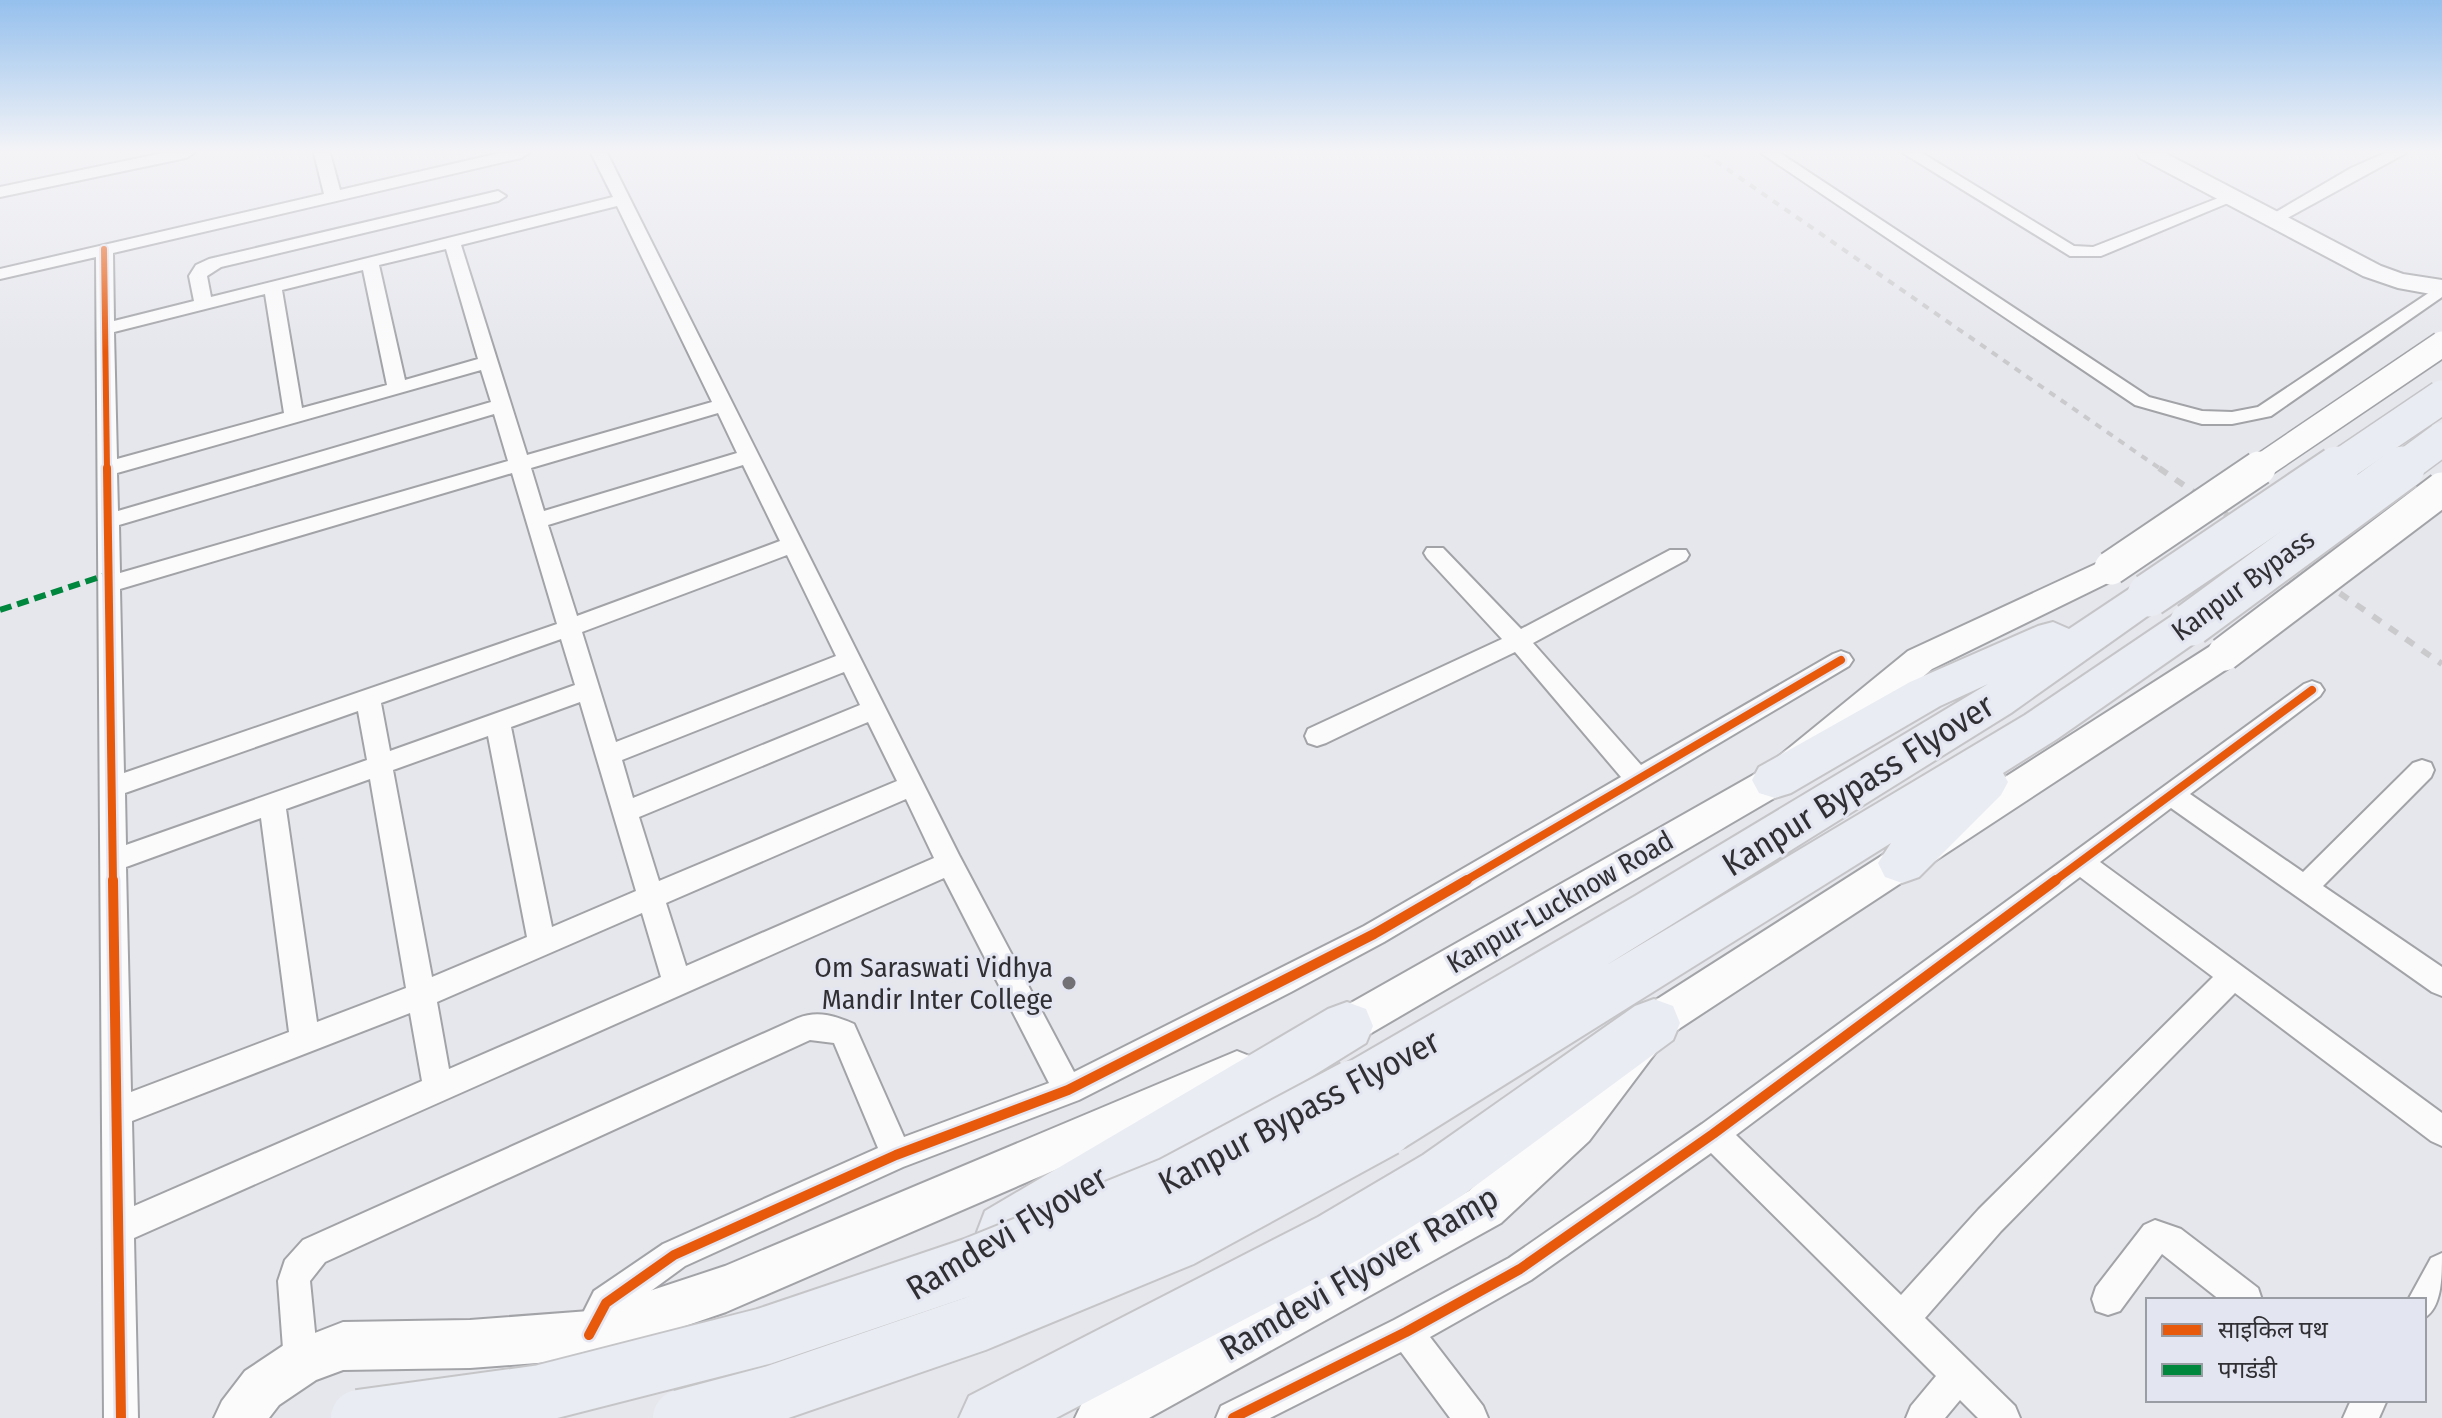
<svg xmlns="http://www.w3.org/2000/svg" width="2442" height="1418" font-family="'Fira Sans Condensed','Noto Sans Devanagari',sans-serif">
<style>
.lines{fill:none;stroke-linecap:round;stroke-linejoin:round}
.street-casing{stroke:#a2a3a7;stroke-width:4}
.secondary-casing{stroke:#a2a3a7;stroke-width:4}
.highway-casing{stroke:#c5c5c8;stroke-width:4}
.street{fill:#fbfbfc;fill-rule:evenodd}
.secondary{fill:#fbfbfc;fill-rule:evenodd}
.highway{fill:#e9ecf2;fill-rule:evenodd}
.rail-far1{stroke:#cacacc;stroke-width:4;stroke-dasharray:7 7;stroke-linecap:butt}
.rail{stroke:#cacacc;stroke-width:6;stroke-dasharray:10 10;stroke-linecap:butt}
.secondary-bridge-far1-casing{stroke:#a2a3a7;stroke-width:28;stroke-linecap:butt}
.secondary-bridge-casing{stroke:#a2a3a7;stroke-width:37;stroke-linecap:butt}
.highway-bridge-far2-casing{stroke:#c5c5c8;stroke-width:36;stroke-linecap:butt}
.highway-bridge-far1-casing{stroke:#c5c5c8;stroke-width:47;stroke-linecap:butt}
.highway-bridge-casing{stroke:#c5c5c8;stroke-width:60;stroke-linecap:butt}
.secondary-bridge-far1{stroke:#fbfbfc;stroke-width:25}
.secondary-bridge{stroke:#fbfbfc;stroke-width:33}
.highway-bridge-far2{stroke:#e9ecf2;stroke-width:33}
.highway-bridge-far1{stroke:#e9ecf2;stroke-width:43}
.highway-bridge{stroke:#e9ecf2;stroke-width:56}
.quiet{stroke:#00873e;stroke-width:6;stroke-dasharray:12 6;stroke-linecap:butt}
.cycleway-far2-casing{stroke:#e3e5f0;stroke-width:10}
.cycleway-far1-casing{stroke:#e3e5f0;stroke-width:13}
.cycleway-casing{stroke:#e3e5f0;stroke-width:15}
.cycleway-far2{stroke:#e8590c;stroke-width:6}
.cycleway-far1{stroke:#e8590c;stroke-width:8}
.cycleway{stroke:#e8590c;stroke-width:10}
.poi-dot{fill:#707075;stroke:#e3e5f0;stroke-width:3}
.labels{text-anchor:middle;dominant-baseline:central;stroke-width:6;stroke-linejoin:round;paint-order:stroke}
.street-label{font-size:28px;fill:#303034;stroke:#e3e5f0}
.poi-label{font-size:28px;fill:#303034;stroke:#e3e5f0;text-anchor:end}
.near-street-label{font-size:34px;fill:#303034;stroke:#e3e5f0}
</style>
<rect width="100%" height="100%" fill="#e6e7ed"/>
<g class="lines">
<g class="street-casing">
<g id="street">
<path d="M163,153H194L186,158L0,197V187Z"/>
<path d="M314,153H330L340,190L500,153H529L521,158L113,253L114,321L194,301L189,276L196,265L209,259L498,191L506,196L498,201L221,267L207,276L211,297L613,197L591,153H607L959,855L1074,1072L1364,926L1621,777L1515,652L1326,743L1317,746L1308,743L1305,736L1308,729L1502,639L1427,558L1424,553L1427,548H1443L1521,629L1670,550H1686L1689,555L1686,560L1533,643L1641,765L1833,654L1841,651L1849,654L1853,660L1849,666L1384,942L1291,992L1079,1100L903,1167L685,1266L618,1315L602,1345L590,1350L578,1345L573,1333L594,1291L663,1244L878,1148L834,1043L810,1040L325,1262L310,1281L318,1362L313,1374L301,1379L289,1374L284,1362L278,1281L285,1260L303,1240L798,1018C818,1010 835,1016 854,1024L904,1137L1049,1083L944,878L134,1238L138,1418H104L96,257L0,279V269L324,194ZM617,206L712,402L527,455L461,245ZM446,249L478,359L405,380L379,265ZM363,270L387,385L302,408L282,290ZM265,294L284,413L117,459L114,332ZM481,370L491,402L118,511L117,473ZM718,413L737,453L544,511L531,468ZM494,414L508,461L120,573L119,525ZM743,465L780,541L577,616L548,525ZM512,473L557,624L124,773L120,589ZM787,555L836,656L616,742L582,632ZM561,639L575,685L390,751L381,703ZM844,672L860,705L633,798L622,760ZM580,702L636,891L552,927L511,727ZM358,711L367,760L126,845L125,793ZM868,722L897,781L659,881L639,817ZM488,736L527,937L432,977L393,770ZM370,779L406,988L317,1022L286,809ZM906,799L934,858L686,966L666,903ZM261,818L289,1032L131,1092L126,867ZM642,913L661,977L449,1069L437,1002ZM410,1013L422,1081L134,1206L132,1121Z"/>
<path d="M1761,153H1780L2149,397L2202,411L2232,412L2258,407L2442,284V297L2271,416L2232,424H2202L2135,405Z"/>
<path d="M1903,153H1922L2074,246L2093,247L2226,195L2232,193L2240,198L2101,256H2070Z"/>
<path d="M2385,153H2406L2278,223H2266L2264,219L2351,168Z"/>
<path d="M2312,681L2320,684L2324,690L2320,696L2190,794L2303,872L2413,763L2422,760L2431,763L2434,770L2431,777L2323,886L2442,967V996L2432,992L2171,808L2100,862L2442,1113V1146L2431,1141L2235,993L2001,1231L1925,1318L2015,1406L2020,1418H1978L1960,1400L1945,1418H1906L1911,1406L1936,1376L1711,1153L1531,1280L1430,1337L1483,1406L1488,1418H1450L1401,1352L1270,1418H1216L1221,1406L1394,1320L1509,1258L1702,1124L2304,684ZM2080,877L2213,977L1979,1209L1901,1295L1736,1135Z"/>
<path d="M2155,1220L2181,1229L2258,1288L2262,1300H2220L2162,1254L2120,1311L2108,1315L2096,1311L2092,1299L2096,1287L2144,1225Z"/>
<path d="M2442,1253C2442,1277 2442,1308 2424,1318V1300H2408L2431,1258Z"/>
<path d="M2351,1400H2387L2379,1418H2343Z"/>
</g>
</g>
<g class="secondary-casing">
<g id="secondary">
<path d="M2137,153H2165L2381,266L2403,274L2442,280V296L2398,288L2363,276L2140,158Z"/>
<path d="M2111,557L2122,560L2126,568L2122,576L1932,669L1788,790L1361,1039L1327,1053L1313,1047L1307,1034L1313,1021L1333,1013L1762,770L1908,651Z"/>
<path d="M2224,642L2236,645L2240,654L2236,663L1668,1036L1589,1141L1501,1223L1149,1418H1075L1083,1401L1469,1191L1559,1111L1640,1010L2212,645Z"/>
<path d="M1237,1051L1252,1057L1258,1071L1252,1085L726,1312L589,1359L470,1368L343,1370L316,1380L279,1405L269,1418H214L222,1401L245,1371L284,1345L343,1322L470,1320L589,1311L725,1266Z"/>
</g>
</g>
<g class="highway-casing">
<g id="highway">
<path d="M2149,580L2163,585L2169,595L2163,605L2011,713L1605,966L2025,715L2176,613L2191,609L2206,613L2212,624L2206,635L2057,739L2003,773L2008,782L2001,795L1919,877L1902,883L1885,877L1878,863L1891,843L1405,1147L1385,1155L1365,1147L1357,1128L1365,1109L1354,1114L1335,1106L1327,1088L1335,1070L1635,896L1988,684L1940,706L1791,793L1775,798L1759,793L1752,780L1759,767L1910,682L2038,626L2053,622L2069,629L2135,585Z"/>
<path d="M1654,999L1673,1006L1680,1023L1673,1040L1463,1195L1360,1259L1056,1418H959L969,1396L1318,1217L1423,1155L1635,1006Z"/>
<path d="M1347,1002L1366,1009L1373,1026L1366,1043L1027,1253L1006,1261L985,1253L977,1232L985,1211L1328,1009Z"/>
</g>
</g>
<use href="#street" class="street"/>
<use href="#secondary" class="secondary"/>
<use href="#highway" class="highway"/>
<path class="rail-far1" d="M1704,153L2162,470"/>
<path class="rail" d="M2159,468L2442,664"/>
<g class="secondary-bridge-far1-casing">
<path id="secondary-bridge-far1" d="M2256,470L2442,344"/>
</g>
<g class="secondary-bridge-casing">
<g id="secondary-bridge">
<path d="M2111,568L2259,468"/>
<path d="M2224,654L2442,489"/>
</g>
</g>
<g class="highway-bridge-far2-casing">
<g id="highway-bridge-far2">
<path d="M2334,470L2442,397"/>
<path d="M2400,470L2442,439"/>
</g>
</g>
<g class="highway-bridge-far1-casing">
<g id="highway-bridge-far1">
<path d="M2149,595L2337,468"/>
<path d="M2191,624L2403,468"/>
</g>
</g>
<g class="highway-bridge-casing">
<g id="highway-bridge">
<path d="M359,1418L542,1393L765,1336L972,1266L1172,1185L1354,1088"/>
<path d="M681,1418L775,1393L975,1324L1183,1238L1385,1128"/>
</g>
</g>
<use href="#secondary-bridge-far1" class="secondary-bridge-far1"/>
<use href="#secondary-bridge" class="secondary-bridge"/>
<use href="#highway-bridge-far2" class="highway-bridge-far2"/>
<use href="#highway-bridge-far1" class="highway-bridge-far1"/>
<use href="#highway-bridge" class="highway-bridge"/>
<path class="quiet" d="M0,610L109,574"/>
<g class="cycleway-far2-casing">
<path id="cycleway-far2" d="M104,249L107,470"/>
</g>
<g class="cycleway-far1-casing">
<g id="cycleway-far1">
<path d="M107,468L113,882"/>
<path d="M1463,882L1841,660"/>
<path d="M2053,882L2312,690"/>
</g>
</g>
<g class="cycleway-casing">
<g id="cycleway">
<path d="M113,880L121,1418"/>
<path d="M589,1335L606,1303L674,1255L896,1155L1068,1090L1374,934L1467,880"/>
<path d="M1233,1418L1406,1332L1520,1269L1713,1134L2056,880"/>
</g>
</g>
<use href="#cycleway-far2" class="cycleway-far2"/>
<use href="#cycleway-far1" class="cycleway-far1"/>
<use href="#cycleway" class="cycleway"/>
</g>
<linearGradient id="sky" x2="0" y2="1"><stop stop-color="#95c0ed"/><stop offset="0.43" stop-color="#f4f4f7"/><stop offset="1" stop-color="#f4f4f7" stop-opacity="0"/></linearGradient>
<rect width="2442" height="352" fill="url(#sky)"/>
<circle class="poi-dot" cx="1069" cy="983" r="8"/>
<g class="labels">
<g class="street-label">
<text transform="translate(2243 585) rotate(-36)">Kanpur Bypass</text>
<text transform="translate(1560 902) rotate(-30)">Kanpur-Lucknow Road</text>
</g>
<g class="poi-label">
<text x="1053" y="967">Om Saraswati Vidhya<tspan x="1053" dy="32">Mandir Inter College</tspan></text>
</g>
<g class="near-street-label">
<text transform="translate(1858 785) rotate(-32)">Kanpur Bypass Flyover</text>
<text transform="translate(1299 1112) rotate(-28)">Kanpur Bypass Flyover</text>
<text transform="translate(1007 1233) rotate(-31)">Ramdevi Flyover</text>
<text transform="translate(1359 1273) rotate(-30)">Ramdevi Flyover Ramp</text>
</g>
</g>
<rect x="2146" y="1298" width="280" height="104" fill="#e3e5f0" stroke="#9b9da5" stroke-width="2"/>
<rect x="2162" y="1324" width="40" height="12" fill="#e8590c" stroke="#9b9da5" stroke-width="2"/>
<text x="2218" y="1338" font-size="24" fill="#303034">साइकिल पथ</text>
<rect x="2162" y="1364" width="40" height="12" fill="#00873e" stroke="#9b9da5" stroke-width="2"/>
<text x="2218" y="1378" font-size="24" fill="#303034">पगडंडी</text>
</svg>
